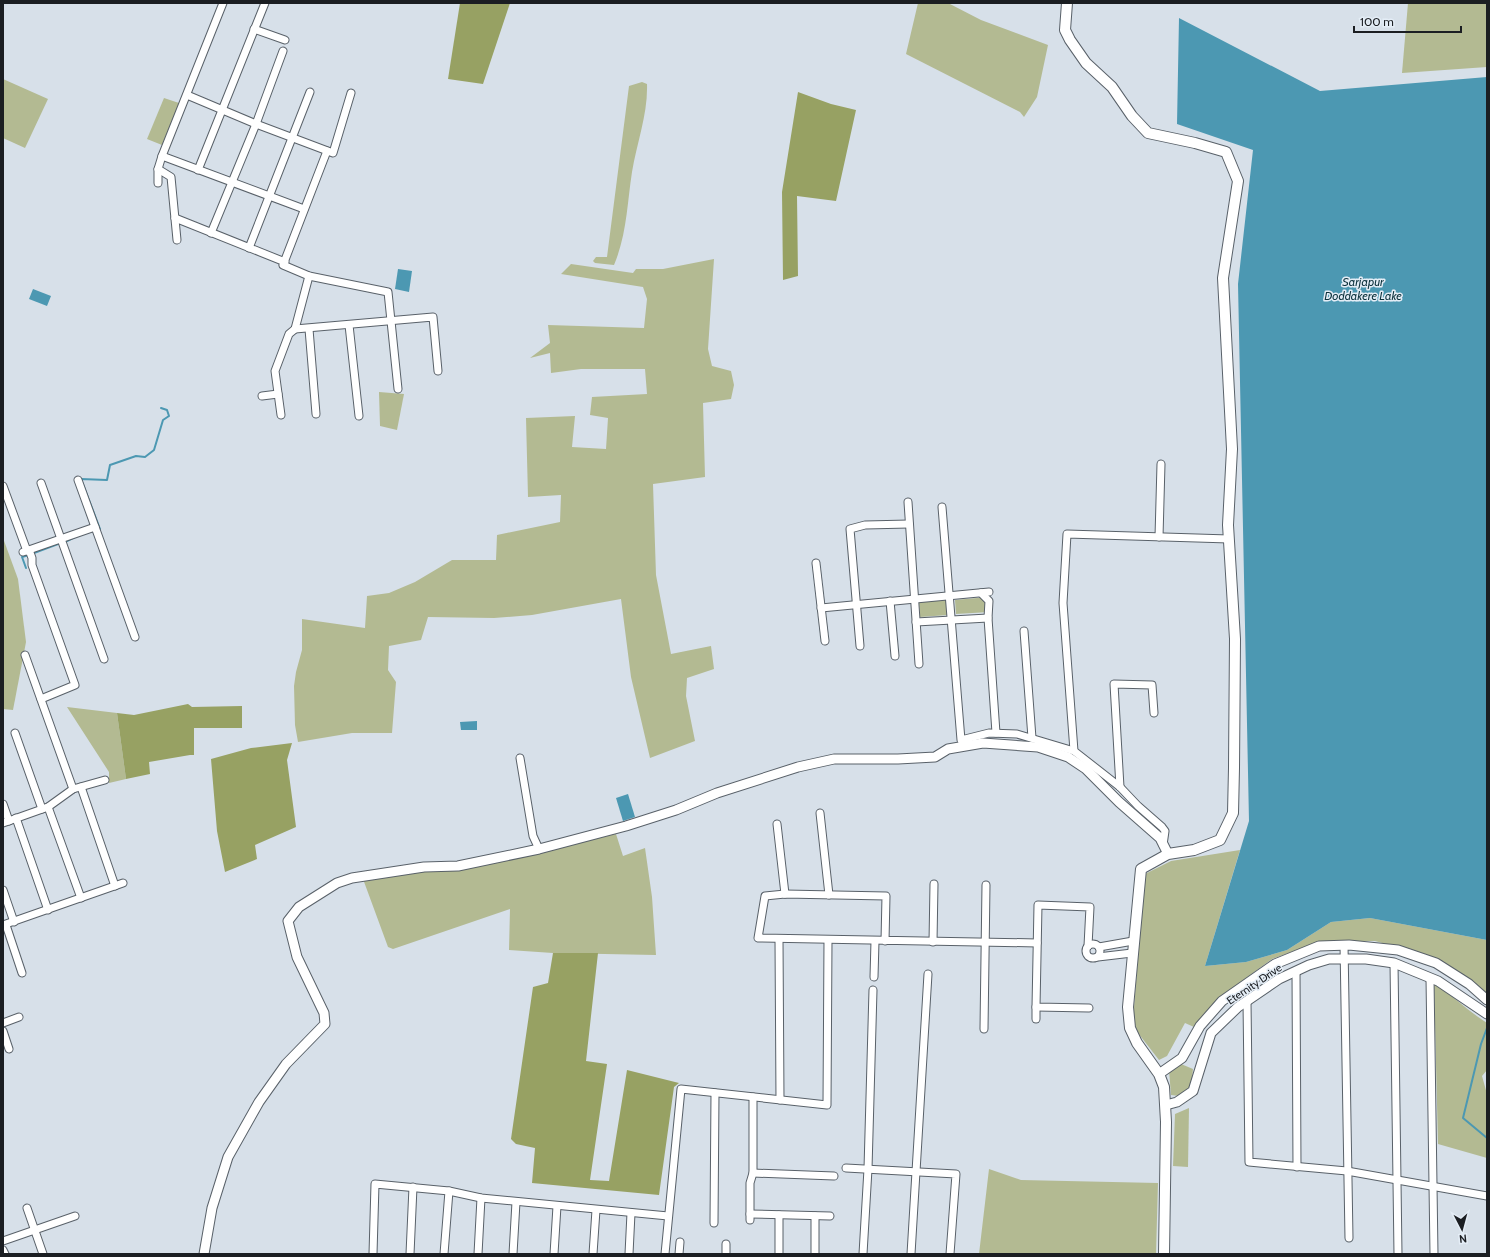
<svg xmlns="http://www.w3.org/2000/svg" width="1490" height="1257" font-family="Cabin,sans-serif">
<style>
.green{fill:#b3ba92}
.forest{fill:#97a163}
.water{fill:#4c98b2}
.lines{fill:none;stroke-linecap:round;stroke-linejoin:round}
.stream{stroke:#4c98b2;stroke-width:2}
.minor-casing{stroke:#596169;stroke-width:9}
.tertiary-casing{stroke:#596169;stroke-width:11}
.secondary-casing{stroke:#596169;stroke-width:12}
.minor{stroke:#fff;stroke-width:7}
.tertiary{stroke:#fff;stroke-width:9}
.secondary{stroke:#fff;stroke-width:10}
.labels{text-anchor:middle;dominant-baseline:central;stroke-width:3;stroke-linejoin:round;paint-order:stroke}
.street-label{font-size:11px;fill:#1b1e22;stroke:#e4edf6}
.water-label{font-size:12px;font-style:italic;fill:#0d323d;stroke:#e4edf6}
</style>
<rect width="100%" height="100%" fill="#d7e0e9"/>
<g class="green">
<path d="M918,3H948L981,20L1048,45L1037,97L1024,117L1020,112L906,54Z"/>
<path d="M1408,3H1487V67L1402,73Z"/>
<path d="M3,79L48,99L25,148L3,138Z"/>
<path d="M642,82L647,84C648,114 637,142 632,172C627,204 627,234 614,265L595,263L593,261L596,257H607L629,86Z"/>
<path d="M164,98L179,103L162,145L147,139Z"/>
<path d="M714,259L708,349L712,366L731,371L734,385L731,399L703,403L705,477L653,484L656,575L671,654L711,646L714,669L687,678L686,696L695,741L650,758L631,677L621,599L532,615L494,618L428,617L421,640L389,646L388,670L396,682L392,733H352L298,742L295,725L294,686L296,672L302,650V619L365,628L367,596L389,593L415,582L452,560H496L497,535L560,522L561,495L528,497L526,418L575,416L572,447L606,449L608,418L590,415L592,397L647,394L645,369H581L551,373L550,353L530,358L550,343L548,325L644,328L647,299L643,287L561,274L571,264L633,273L636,269H663Z"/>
<path d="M379,392L404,394L397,430L380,426Z"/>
<path d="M3,538L18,579L26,642L13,710L3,709Z"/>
<path d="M988,597L989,612L956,614L955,600Z"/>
<path d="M947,600L948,615L920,617L919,602Z"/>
<path d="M67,707L117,713L126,779L109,783V772Z"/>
<path d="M616,834L623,856L645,848L652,897L656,955L553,953L509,950L510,909L393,949L388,947L363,879L546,851Z"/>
<path d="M1240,850L1205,966L1246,962L1287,950L1331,922L1370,918L1487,940V996L1419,953L1375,941H1334L1302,948L1272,959L1223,995L1194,1027L1185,1023L1167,1056L1159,1060L1138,1033L1133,1019L1145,874L1171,861Z"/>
<path d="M1434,983C1453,996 1468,1011 1487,1023V1070L1482,1076L1487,1094V1158L1438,1144Z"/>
<path d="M1181,1064L1193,1069L1191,1087L1179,1096L1171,1095L1169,1070Z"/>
<path d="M1189,1108L1188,1167L1173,1166L1175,1114Z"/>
<path d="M989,1169L1021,1180L1158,1183L1156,1254H979Z"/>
</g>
<g class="forest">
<path d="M460,3H510L483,84L448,79Z"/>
<path d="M798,92L831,104L856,110L836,201L797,196L798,276L783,280L782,192Z"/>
<path d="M188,704L192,707L242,706V728H194V755H190L149,762L150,774L126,779L117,713L134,715Z"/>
<path d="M292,743L287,760L296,827L255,845L257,859L225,872L217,831L211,759L251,748Z"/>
<path d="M553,953H598L586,1061L607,1064L590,1180L609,1181L627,1070L679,1083L674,1087L659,1195L532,1183L535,1148L516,1144L511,1139L533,987L548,983Z"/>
</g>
<g class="water">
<path d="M1179,18L1320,91L1487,77V940L1370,918L1331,922L1287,950L1246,962L1205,966L1249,821L1238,284L1253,150L1177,124Z"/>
<path d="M398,269L412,271L409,292L395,289Z"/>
<path d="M33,289L51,296L47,306L29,299Z"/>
<path d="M477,721V730H461L460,722Z"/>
<path d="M628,794L635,817L623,821L616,798Z"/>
</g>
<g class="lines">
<g class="stream">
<path d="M100,529L81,479L107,480L110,465L136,456L145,457L154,450L163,420L169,416L167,410L161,408"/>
<path d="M67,541L75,537"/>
<path d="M34,553L58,544"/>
<path d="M26,568L22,557L29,555"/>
<path d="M1487,1028L1481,1044L1463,1118L1487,1138"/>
</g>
<g class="minor-casing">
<g id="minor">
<path d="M254,29L285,40"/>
<path d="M187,95L256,124L333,153L351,93"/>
<path d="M327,151L283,265L309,276L388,292L398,389"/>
<path d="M162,156L304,209"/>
<path d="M158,169L171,177L177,240"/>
<path d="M198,170L265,3"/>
<path d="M158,183V169L162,156L223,3"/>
<path d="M175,218L285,262"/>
<path d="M211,233L256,124L283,51"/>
<path d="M249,248L310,92"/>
<path d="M349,325L359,416"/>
<path d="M295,329L433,317L438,371"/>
<path d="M309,329L316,414"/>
<path d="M262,396L278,394"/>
<path d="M281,415L275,371L289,334L295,329L309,276"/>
<path d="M78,480L135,637"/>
<path d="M41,483L104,659"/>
<path d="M3,486L27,551"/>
<path d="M908,502L919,664"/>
<path d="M942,507L961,740L989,733L1017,734L1074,751"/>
<path d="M1159,537L1161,464"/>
<path d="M29,550L32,558V565L75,685L41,699"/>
<path d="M23,552L95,527"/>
<path d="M816,563L825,641"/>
<path d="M981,593L989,601L988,618L996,733"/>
<path d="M890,601L895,656"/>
<path d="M821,608L989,592"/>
<path d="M916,622L988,618"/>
<path d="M1024,631L1032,738"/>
<path d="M860,646L850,529L865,525L909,524"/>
<path d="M25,655L73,789"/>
<path d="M15,733L42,809"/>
<path d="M520,758L533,836L539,849"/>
<path d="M81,787L115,886"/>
<path d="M1120,787L1114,684L1152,685L1154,713"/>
<path d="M3,804L9,821"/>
<path d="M48,807L81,898"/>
<path d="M820,813L829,895"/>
<path d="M16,818L48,910"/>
<path d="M3,823L48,807L73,789L105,780"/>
<path d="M777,824L785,894"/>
<path d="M1163,845L1165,831L1162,827L1138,806L1120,787L1074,751L1063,603L1067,534L1229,539"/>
<path d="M3,890L14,922"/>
<path d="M3,925L123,883"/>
<path d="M6,925L22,973"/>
<path d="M779,939L780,1100"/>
<path d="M885,941L886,896L785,894L765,896L758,938L1037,943"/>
<path d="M933,942L934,884"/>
<circle cx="1093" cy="951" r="7"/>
<path d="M1344,945L1349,1238"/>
<path d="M1088,946L1090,907L1038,905L1036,1007L1089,1008"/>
<path d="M1099,947L1133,941"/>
<path d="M1098,957L1132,953"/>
<path d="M1394,963L1398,1254"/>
<path d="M1296,971L1297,1167"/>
<path d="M874,977L875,941"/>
<path d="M1430,978L1434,1254"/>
<path d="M1247,1001L1249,1162L1347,1171L1487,1196"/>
<path d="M1036,1007V1019"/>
<path d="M3,1023L19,1017"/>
<path d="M984,1029L986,885"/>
<path d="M3,1031L9,1049"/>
<path d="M846,1168L956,1174L950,1254"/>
<path d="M753,1173L834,1176"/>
<path d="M27,1208L43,1254"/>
<path d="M750,1214L830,1216"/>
<path d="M750,1220V1183L753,1173V1097"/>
<path d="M714,1223L715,1093"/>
<path d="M3,1241L75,1216"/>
<path d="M3,1250L5,1254"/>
<path d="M373,1254L375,1184L449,1191L481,1198L668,1216"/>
<path d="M410,1254L413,1187"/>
<path d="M444,1254L449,1191"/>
<path d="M478,1254L481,1198"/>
<path d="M513,1254L516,1202"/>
<path d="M554,1254L557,1206"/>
<path d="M593,1254L596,1210"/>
<path d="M629,1254L631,1213"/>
<path d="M665,1254L681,1089L827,1105L828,940"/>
<path d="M679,1254L680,1242"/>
<path d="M726,1254V1244"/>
<path d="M779,1254V1215"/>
<path d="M815,1254V1216"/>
<path d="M863,1254L868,1169L873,990"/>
<path d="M911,1254L928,974"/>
</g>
</g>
<g class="tertiary-casing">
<g id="tertiary">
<path d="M1159,1074L1182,1058L1200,1026L1222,1001L1275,964L1319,946L1349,945L1398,950L1436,963L1469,984L1487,1000"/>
<path d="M1166,1105L1177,1102L1193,1091L1211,1033L1238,1007L1279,979L1309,965L1329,959H1366L1394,963L1438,981L1487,1014"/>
<path d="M204,1254L212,1208L228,1157L259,1102L286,1064L325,1024L324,1013L297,957L288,921L299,907L337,883L352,878L424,867L458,866L539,849L626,826L676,810L717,793L798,767L834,759H898L935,757L948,749L983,743L1038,747L1068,757L1086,769L1119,802L1160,838L1168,854"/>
</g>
</g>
<g class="secondary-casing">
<path id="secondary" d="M1067,3L1065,30L1070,40L1086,63L1112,87L1132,116L1148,133L1195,143L1226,152L1238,181L1223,278L1232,449L1228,525L1235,639L1234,768L1233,813L1220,840L1194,850L1168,854L1141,869L1128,1007L1130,1028L1137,1043L1159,1074L1164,1087L1166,1122L1164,1254"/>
</g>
<use href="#minor" class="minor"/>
<use href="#tertiary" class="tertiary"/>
<use href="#secondary" class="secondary"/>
</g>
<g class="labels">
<g class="street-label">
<text transform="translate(1254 984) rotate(-34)">Eternity Drive</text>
</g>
<g class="water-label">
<text x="1363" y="281">Sarjapur<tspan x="1363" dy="14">Doddakere Lake</tspan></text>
</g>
</g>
<rect width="1490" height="1257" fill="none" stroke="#1b1e22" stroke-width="8"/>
<g transform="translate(1462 1229) rotate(174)" stroke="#e4edf6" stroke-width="3" paint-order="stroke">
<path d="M0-3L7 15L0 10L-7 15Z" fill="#1b1e22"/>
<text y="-6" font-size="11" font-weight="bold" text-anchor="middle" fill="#1b1e22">N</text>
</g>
<path d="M1354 26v6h107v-6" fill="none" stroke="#1b1e22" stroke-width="2"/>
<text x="1360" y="26" font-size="12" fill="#1b1e22" stroke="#e4edf6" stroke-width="3" paint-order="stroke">100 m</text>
</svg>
